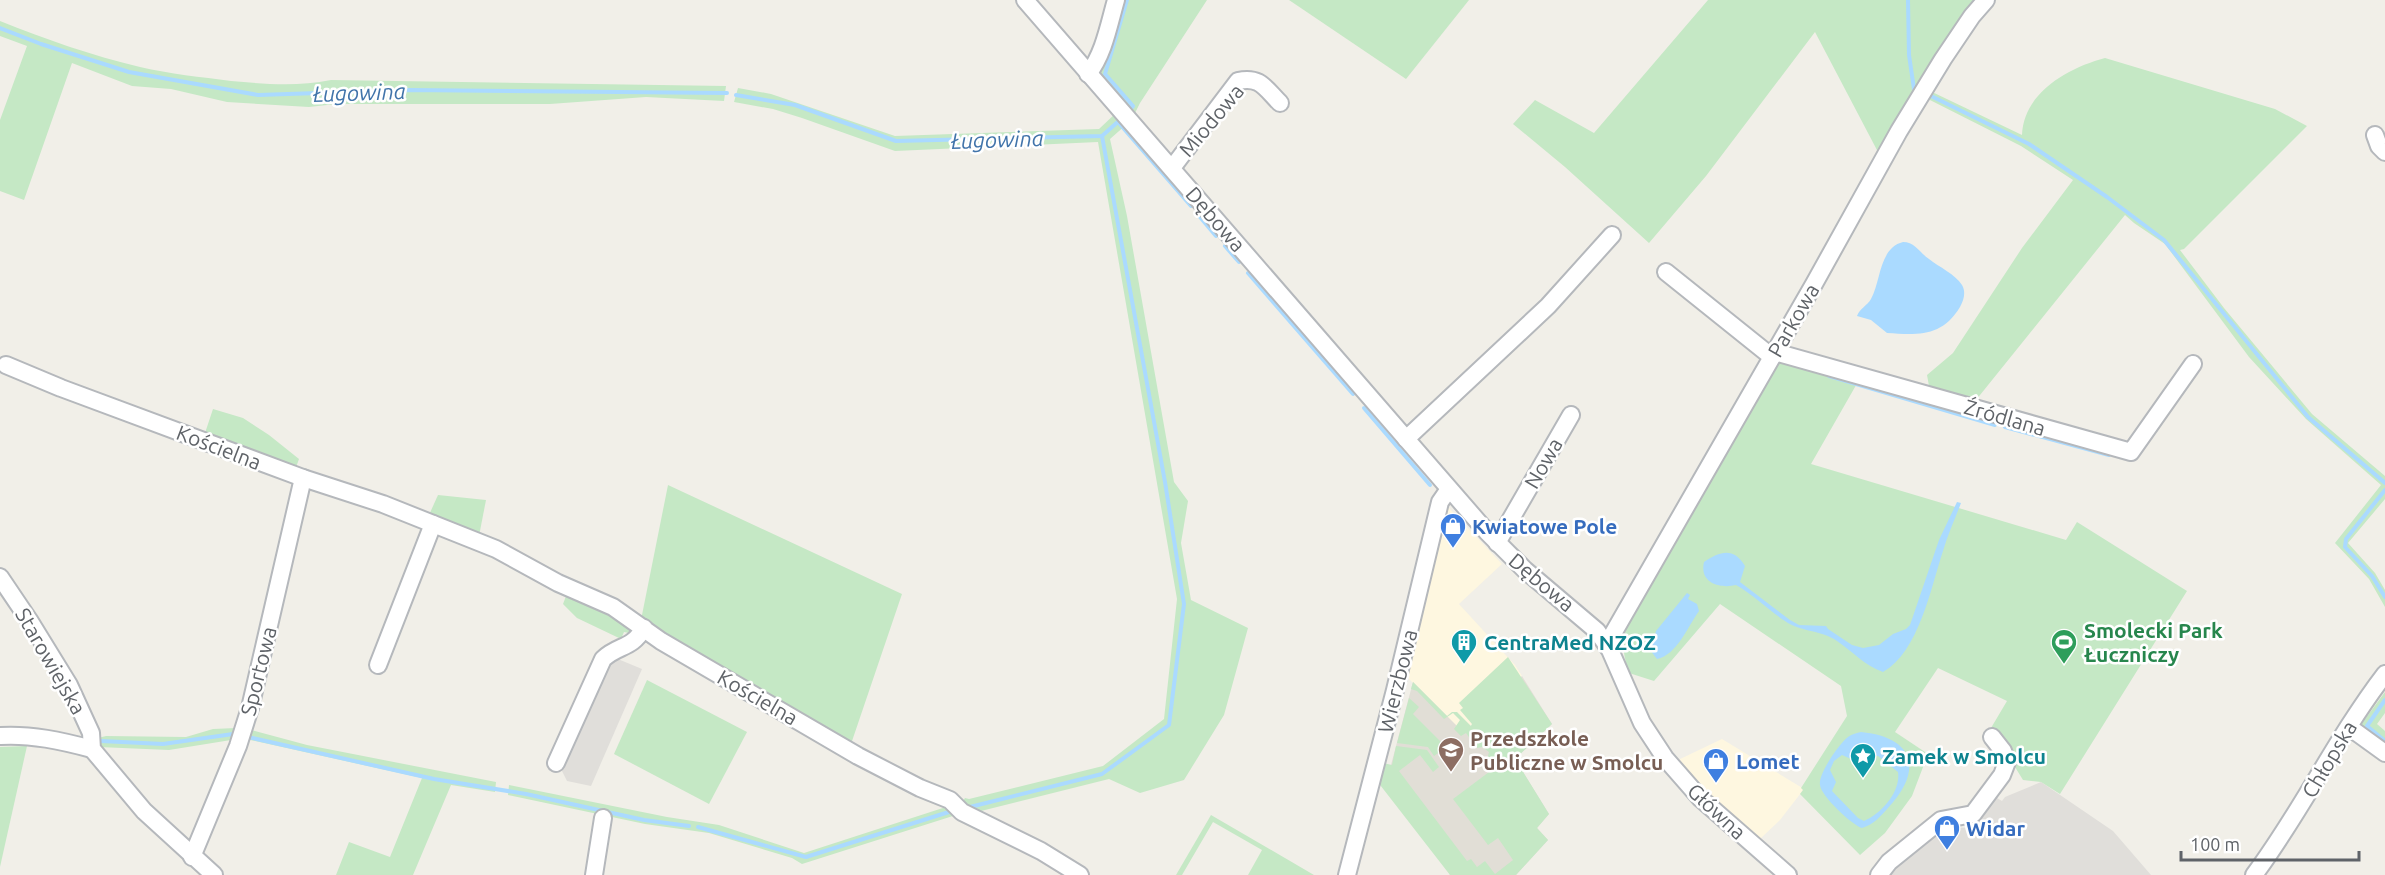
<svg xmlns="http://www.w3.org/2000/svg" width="2385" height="875" font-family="Ubuntu,sans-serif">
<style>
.commercial{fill:#fef7e0}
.industrial{fill:#e0deda}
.education{fill:#e1ded6}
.green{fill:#c5e8c5}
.water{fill:#aadaff;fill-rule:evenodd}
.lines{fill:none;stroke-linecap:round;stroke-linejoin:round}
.stream{stroke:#aadaff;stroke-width:4}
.minor-casing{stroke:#b5b8bc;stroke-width:20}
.minor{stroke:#fff;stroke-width:16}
.labels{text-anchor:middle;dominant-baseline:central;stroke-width:5;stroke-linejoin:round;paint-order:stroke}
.street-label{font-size:21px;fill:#5f6368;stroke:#fff}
.shop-label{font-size:21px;font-weight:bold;fill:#366cbe;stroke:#fff;text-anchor:start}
.leisure-label{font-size:21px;font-weight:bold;fill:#27864d;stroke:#fff;text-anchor:start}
.culture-label{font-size:21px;font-weight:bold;fill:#0d838f;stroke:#fff;text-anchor:start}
.education-label{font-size:21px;font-weight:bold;fill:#785e54;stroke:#fff;text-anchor:start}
.water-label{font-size:22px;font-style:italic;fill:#4174aa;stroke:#fff}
</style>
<rect width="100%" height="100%" fill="#f1efe8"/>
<g class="commercial">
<path d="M1449,508L1502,564L1459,604L1515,665L1522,676L1463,733L1405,675L1444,511Z"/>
<path d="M1722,739L1804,789L1780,820L1760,839L1712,799L1678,760Z"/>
</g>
<g class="industrial">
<path d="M613,657L642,669L591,786L567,781L562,771Z"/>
<path d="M2041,782L2113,831L2151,875H1886L1943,827L1971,828L1992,795L2002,801L2005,797Z"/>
</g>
<path class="education" d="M1522,676L1552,724L1515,759L1549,814L1537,828L1548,840L1516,875H1450L1391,765L1413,682L1464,733Z"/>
<g class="green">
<path d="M1121,0H1207L1140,103L1134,115L1097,75Z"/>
<path d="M1289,0H1469L1406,79Z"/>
<path d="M1708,0H1979L1878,152L1815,32L1706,176L1649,243L1565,167L1513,124L1535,100L1594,133Z"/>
<path d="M0,21C45,39 93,56 140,67C170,74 201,77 231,81C265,84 297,87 331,80L726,86L724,101L646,97L550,104H336L309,107L227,102L171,89L132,86L72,63L24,200L0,191V120L27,46L0,36Z"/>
<path d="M2105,58L2275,109L2307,126L2184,249L2180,250L2224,308L2312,414L2385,476V499L2348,543L2375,573L2385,590V607L2369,579L2335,543L2381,485L2306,419L2249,357L2165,244L2134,223L2125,215L1976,400L1929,386L1927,375L1953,353L2022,248L2073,180L2021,146L1924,97L1928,90L2022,135C2024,92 2068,68 2105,58Z"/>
<path d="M738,88L771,94L895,136L1099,129L1117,112L1127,124L1110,139L1127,216L1174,482L1188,501L1181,543L1191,600L1248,628L1224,715L1184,780L1140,793L1109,779L969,814L963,801L965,798L969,799L1103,766L1164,719L1177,599L1098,142L895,151L802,118L773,109L734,102Z"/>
<path d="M1782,361L1859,380L1811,464L2066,540L2077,522L2187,591L2060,794L2041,782L2023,780L1991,728L2007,701L1938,668L1895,732L1928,754L1912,796L1885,833L1860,855L1800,794L1803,790L1801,788L1847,716L1841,686L1720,604L1654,681L1629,673C1620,644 1622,636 1634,609L1773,367Z"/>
<path d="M213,409L243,418L269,435L299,459L295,470L205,433Z"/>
<path d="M668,485L902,594L851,744L669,639L668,634L641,620Z"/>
<path d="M438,495L486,500L479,536L429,515Z"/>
<path d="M568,591L591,600L634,630L629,633L624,632L621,639L577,618L563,604Z"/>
<path d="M1508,657L1552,724L1515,759L1549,814L1537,828L1548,840L1516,875H1450L1377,781L1383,763L1392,765L1396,746L1427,750L1439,767L1433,772L1420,755L1399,771L1467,861L1471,859L1477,867L1485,861L1495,874L1513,860L1498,838L1488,845L1453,799L1493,769L1487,760L1489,752L1482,747L1477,748L1466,733L1461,736L1454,729L1460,720L1453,713L1444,719L1417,691L1411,689L1413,682L1447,716L1452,712H1457L1471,726L1472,724L1460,710L1463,708L1459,703Z"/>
<path d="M647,680L747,732L709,804L614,754Z"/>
<path d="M2385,692V713L2377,724L2385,731V746L2360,726Z"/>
<path d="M1409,698L1419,707L1413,714L1446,747L1434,756L1428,747L1397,743Z"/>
<path d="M236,728L231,740L169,750L99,747L98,738L106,736L186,737L213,729Z"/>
<path d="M251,730L307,745L496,782L495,792L451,785L413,875H336L349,842L390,857L422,778L246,739Z"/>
<path d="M27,746L0,867V747Z"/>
<path d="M509,785L667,817L719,825L804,853L949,806L956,815L802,864L792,858L709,833L645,824L508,795Z"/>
<path d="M1211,815L1314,875H1248L1262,850L1213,822L1182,875H1176Z"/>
</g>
<g class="water">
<path d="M1903,242C1915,242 1920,253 1929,259C1939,267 1955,274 1962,285C1966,292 1964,300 1960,307C1942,337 1918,335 1887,333L1871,320L1857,316C1860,308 1867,306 1871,299C1881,281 1879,248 1903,242Z"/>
<path d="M1957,502L1961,503C1955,519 1948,534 1943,551C1931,587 1919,652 1883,672C1865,666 1852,651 1837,641C1822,630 1800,632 1785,621C1768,610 1754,595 1736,585C1720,589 1699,583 1704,562C1720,551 1734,547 1745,566L1740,582L1790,620L1799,625L1826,626L1828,629L1852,645L1863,648L1879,645L1893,634L1906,629L1910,625L1939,540Z"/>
<path d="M1687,593L1690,595L1688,599L1697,604L1699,611C1688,626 1677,655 1657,659L1650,650L1656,631Z"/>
<path d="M1861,732C1914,737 1924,770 1888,808C1881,816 1873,825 1862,828C1852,825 1821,796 1820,785C1818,774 1839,744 1848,737C1852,734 1857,733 1861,732ZM1842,755L1851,759L1867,755L1878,756L1898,772C1901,792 1881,814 1864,821L1858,818L1832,791L1836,782L1830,770L1834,761Z"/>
</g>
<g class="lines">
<g class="stream">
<path d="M1127,0L1105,74L1133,106L1129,112"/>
<path d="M1908,0L1909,55L1914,89"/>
<path d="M0,28L41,44L129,72L258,95L409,90L727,93"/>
<path d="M736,95L795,105L896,141L1102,136L1121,119"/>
<path d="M1931,96L2029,144L2107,197L2164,240L2308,417L2385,483"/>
<path d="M1118,122L1191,206"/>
<path d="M1200,217L1216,236"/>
<path d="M1225,246L1239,262"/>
<path d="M1248,273L1353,394"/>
<path d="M1829,376L1995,425"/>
<path d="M1364,408L1430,485"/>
<path d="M2005,427L2109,455"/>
<path d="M2385,490L2346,539L2345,547L2372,576L2385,597"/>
<path d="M2385,700L2367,726L2385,741"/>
<path d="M248,737L434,779L526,794L644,820L689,826"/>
<path d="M101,741L163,744L233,734"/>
<path d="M966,808L1102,774L1169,725L1184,604L1165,482L1102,136"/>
<path d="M698,827L806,857L952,811"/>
</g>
<g class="minor-casing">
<g id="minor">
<path d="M1025,0L1487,532L1525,570L1597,631L1610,650L1642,723L1665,758L1700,798L1788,875"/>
<path d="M1088,74C1104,54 1109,24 1116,0"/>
<path d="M2375,135L2379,146L2385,152"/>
<path d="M1172,168L1238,81C1260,76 1265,88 1280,103"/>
<path d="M1666,272L1772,357"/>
<path d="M1775,352L2131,452L2193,364"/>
<path d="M6,365L61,388L303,478L383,504L496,549L558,583L613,607L661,641L858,756L920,788L950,800L962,812L1041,851L1080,875"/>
<path d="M1406,439L1548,306L1612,235"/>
<path d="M1497,543L1571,415"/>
<path d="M0,577L29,620L69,685L91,733L92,749L144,811L214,875"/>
<path d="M1607,644L1814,284L1899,131L1943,59L1972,16L1986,0"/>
<path d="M378,665L433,524"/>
<path d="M2349,727L2385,753"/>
<path d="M0,736C31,734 62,741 92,749"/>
<path d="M556,763L603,659C619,644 631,650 644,628"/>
<path d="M192,857L238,746L250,708L303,478"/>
<path d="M594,875L603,818"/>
<path d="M1347,875L1395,690L1440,502L1449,489"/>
<path d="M1879,875L1889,862L1941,820L1973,814L2002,775L2007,762L2003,751L1992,737"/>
<path d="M2254,875C2302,811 2336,738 2385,674"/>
</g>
</g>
<use href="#minor" class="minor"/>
</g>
<defs>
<g id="shop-pin" transform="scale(1.35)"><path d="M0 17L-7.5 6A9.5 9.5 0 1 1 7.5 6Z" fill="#3f7fe0" stroke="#fff"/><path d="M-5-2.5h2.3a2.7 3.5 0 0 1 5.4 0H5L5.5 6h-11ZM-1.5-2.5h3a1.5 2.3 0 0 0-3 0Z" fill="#fff"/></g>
<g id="building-pin" transform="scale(1.35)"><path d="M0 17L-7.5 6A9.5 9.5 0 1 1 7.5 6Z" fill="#0f9aa8" stroke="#fff"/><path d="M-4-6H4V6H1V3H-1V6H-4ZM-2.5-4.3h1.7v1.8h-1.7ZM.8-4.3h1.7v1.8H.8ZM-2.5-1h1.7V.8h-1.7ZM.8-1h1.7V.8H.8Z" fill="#fff"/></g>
<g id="stadium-pin" transform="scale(1.35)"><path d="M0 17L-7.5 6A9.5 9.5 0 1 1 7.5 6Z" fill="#2e9e5b" stroke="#fff"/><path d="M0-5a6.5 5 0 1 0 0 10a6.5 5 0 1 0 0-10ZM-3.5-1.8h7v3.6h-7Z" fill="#fff"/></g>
<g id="school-pin" transform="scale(1.35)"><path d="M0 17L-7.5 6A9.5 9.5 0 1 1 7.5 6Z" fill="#8d6e63" stroke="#fff"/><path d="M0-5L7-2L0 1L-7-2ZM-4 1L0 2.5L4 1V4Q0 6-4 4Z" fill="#fff"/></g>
<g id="sight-pin" transform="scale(1.35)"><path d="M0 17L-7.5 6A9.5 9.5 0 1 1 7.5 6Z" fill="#0f9aa8" stroke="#fff"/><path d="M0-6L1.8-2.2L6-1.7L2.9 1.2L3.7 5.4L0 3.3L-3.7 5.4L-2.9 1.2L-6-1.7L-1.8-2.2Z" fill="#fff"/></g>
</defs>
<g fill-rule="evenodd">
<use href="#shop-pin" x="1453" y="526"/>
<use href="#building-pin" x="1464" y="642"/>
<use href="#stadium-pin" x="2064" y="642"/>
<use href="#school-pin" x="1451" y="750"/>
<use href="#sight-pin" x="1863" y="756"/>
<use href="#shop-pin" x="1716" y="761"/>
<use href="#shop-pin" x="1947" y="828"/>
</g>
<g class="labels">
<g class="street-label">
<text transform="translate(1211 120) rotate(-50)">Miodowa</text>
<text transform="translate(1216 219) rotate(49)">Dębowa</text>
<text transform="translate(1793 320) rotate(-60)">Parkowa</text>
<text transform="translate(2005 417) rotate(16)">Źródlana</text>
<text transform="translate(219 447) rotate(21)">Kościelna</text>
<text transform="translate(1543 463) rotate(-60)">Nowa</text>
<text transform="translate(1542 582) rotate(40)">Dębowa</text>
<text transform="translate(51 661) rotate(60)">Starowiejska</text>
<text transform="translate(258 671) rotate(-76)">Sportowa</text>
<text transform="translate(1397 681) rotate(-76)">Wierzbowa</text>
<text transform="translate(758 697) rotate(30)">Kościelna</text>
<text transform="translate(2329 759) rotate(-59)">Chłopska</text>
<text transform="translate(1717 811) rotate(43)">Główna</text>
</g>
<g class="shop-label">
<text x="1472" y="526">Kwiatowe Pole</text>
<text x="1736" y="761">Lomet</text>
<text x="1966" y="828">Widar</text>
</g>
<g class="leisure-label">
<text x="2084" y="630">Smolecki Park<tspan x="2084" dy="24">Łuczniczy</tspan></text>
</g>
<g class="culture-label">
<text x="1484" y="642">CentraMed NZOZ</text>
<text x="1882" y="756">Zamek w Smolcu</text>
</g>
<g class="education-label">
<text x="1470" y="738">Przedszkole<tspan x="1470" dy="24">Publiczne w Smolcu</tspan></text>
</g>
<g class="water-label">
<text transform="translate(359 92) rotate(-2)">Ługowina</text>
<text transform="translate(997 139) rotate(-2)">Ługowina</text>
</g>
</g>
<path d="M2181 851v9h178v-9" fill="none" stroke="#5f6368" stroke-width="3"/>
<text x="2190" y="851" font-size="18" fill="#5f6368" stroke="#ffffff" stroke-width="4.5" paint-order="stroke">100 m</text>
</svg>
